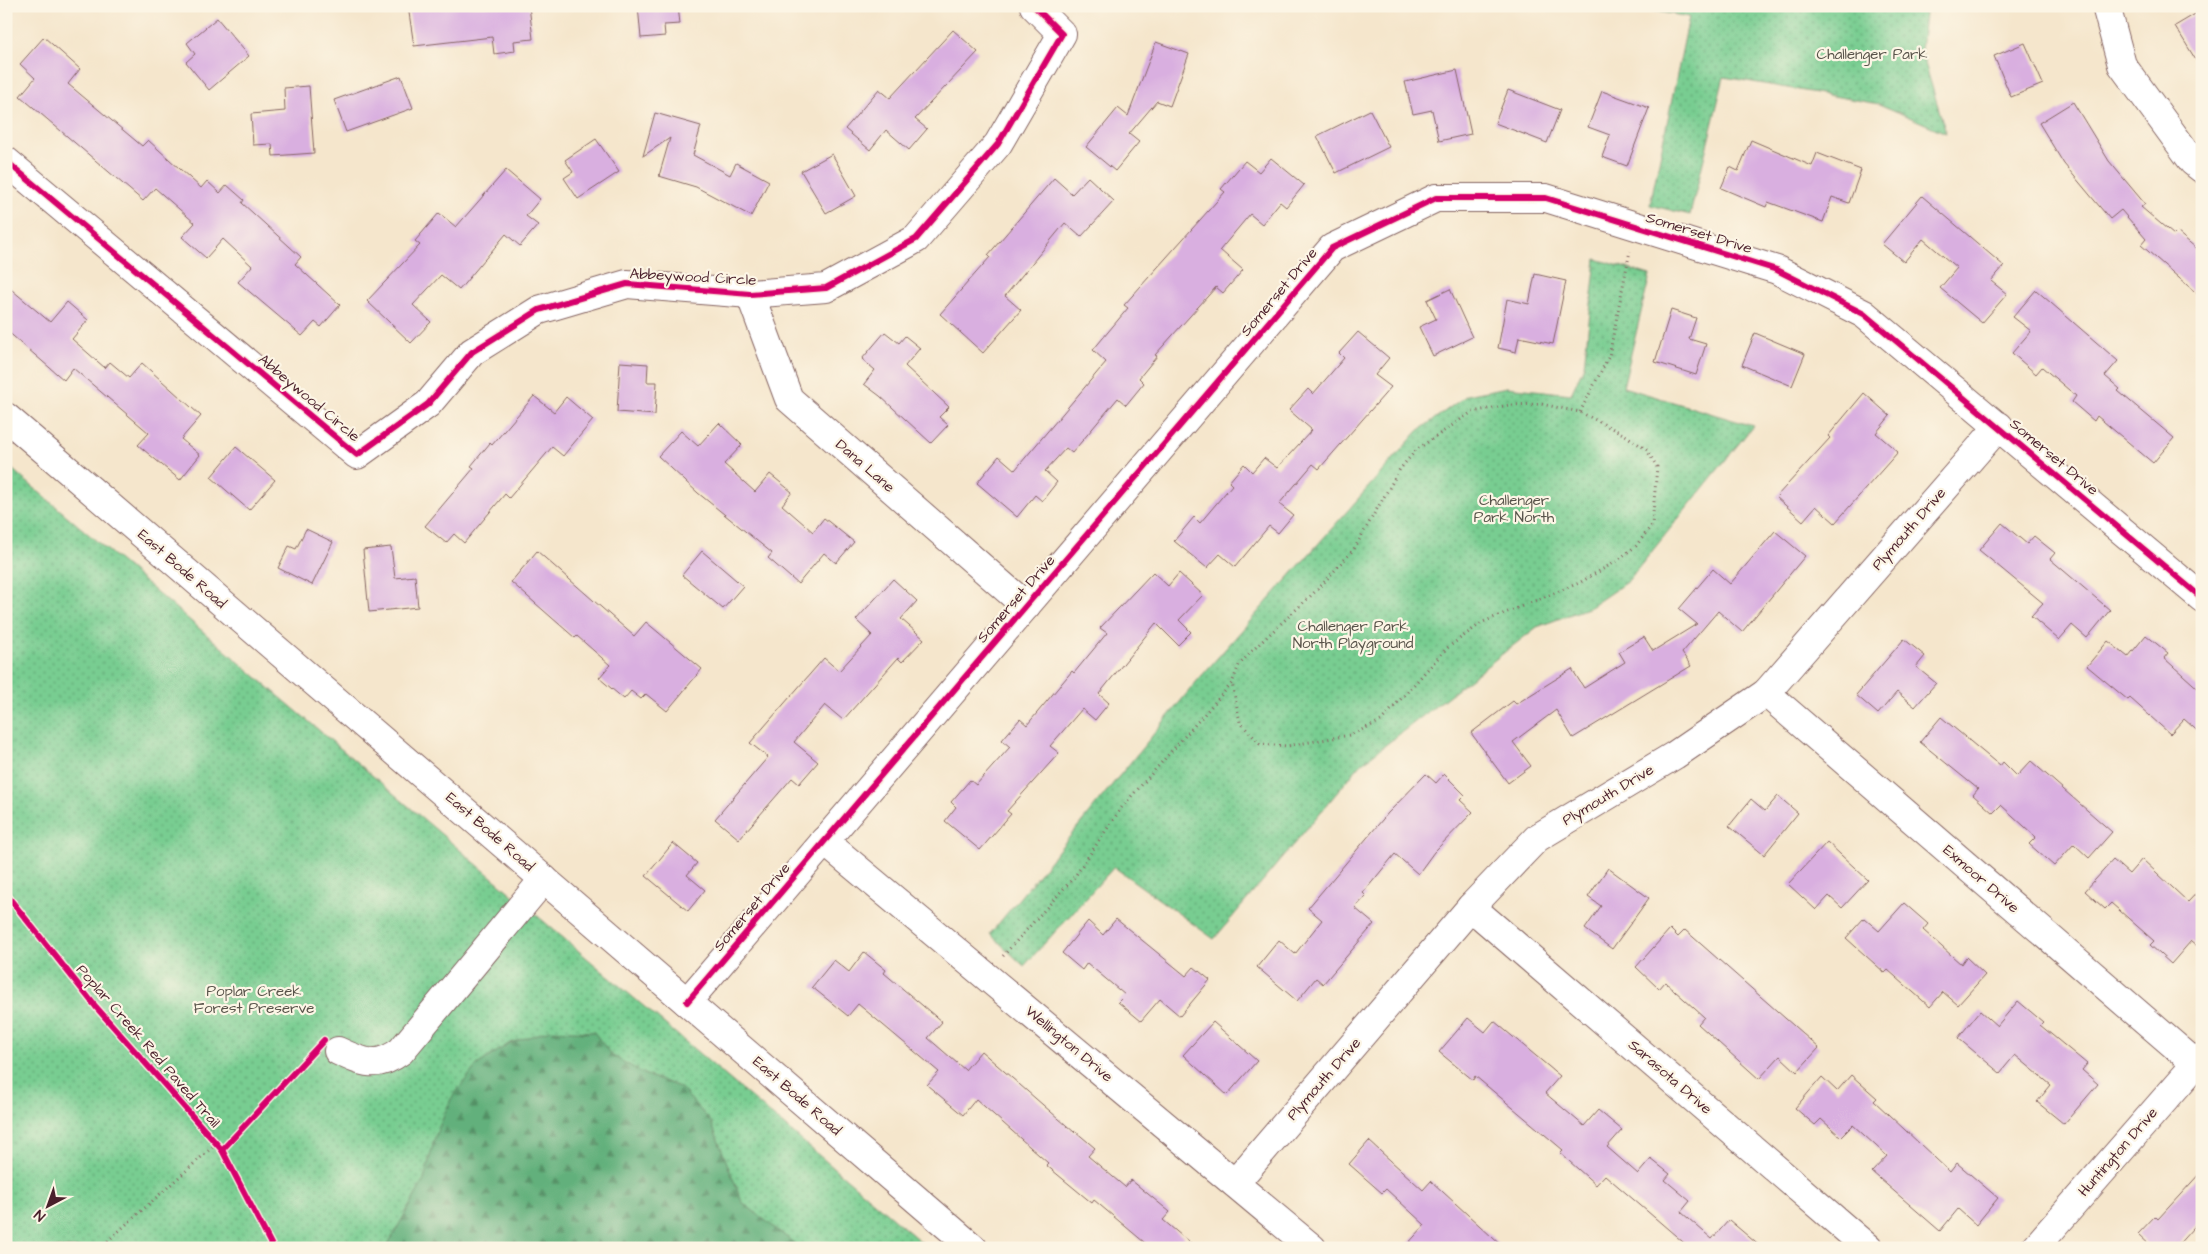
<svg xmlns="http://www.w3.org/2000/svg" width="2208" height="1254" font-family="'Architects Daughter',sans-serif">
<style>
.green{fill:url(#green-dots);stroke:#61765e}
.forest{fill:url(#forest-firs);stroke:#566853}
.building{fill:#d9afe0}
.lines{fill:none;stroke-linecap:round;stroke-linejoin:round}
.minor-casing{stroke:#866563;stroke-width:30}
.path{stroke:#866563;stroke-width:3;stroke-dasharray:1 4;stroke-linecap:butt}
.minor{stroke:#fff;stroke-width:28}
.cycleway-casing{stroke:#fcf5e5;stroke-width:9}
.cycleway{stroke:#d6006c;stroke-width:6}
.labels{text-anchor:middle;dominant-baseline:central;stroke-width:4.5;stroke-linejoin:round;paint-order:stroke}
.park-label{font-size:15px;fill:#58534a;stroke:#fcf5e5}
.street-label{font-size:15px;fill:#4a1f2b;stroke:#fcf5e5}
</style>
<defs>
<pattern id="green-dots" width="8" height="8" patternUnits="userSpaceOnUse" patternTransform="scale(1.25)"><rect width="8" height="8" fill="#78cd91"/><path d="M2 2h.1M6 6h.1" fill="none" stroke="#64a677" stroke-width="1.8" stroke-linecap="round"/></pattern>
<pattern id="forest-firs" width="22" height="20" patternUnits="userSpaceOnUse" patternTransform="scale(1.25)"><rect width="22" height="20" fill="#62b07b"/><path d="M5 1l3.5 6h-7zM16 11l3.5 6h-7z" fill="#538f65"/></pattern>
</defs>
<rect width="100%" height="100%" fill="#fcf5e5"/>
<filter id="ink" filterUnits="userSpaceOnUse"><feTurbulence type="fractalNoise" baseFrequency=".02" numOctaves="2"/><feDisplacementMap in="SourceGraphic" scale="10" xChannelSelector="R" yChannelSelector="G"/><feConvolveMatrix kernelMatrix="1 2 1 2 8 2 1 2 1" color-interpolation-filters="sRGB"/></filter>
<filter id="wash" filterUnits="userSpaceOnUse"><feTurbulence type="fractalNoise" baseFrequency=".0096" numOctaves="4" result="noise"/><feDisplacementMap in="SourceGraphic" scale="20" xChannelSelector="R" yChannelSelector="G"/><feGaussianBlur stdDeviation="1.12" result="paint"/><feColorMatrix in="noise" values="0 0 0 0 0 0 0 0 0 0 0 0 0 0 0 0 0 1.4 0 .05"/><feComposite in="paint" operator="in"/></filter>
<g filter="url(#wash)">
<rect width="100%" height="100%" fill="#f5e6cc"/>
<g class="green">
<path d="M1627,6H1926L1921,50L1946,133L1879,104L1724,77L1690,215L1650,205L1689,17Z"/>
<path d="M1596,259L1650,275L1623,387L1753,426L1628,581L1590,607L1537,627L1361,764L1214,939L1114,867L1024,966L990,934L1197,681L1418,431L1467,395L1507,387L1571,394L1584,366Z"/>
<path d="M6,464L928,1248H6Z"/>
</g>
<path class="forest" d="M550,1030L594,1032L611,1055L646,1075L680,1087L711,1122L742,1202L800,1248H386L424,1180L435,1137L451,1099L477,1065L510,1043Z"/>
<g id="blocks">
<g class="building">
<path d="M408,6H529L533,39L514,41L515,51L494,54L492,37L414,46Z"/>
<path d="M638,6H678L680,24L664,25L665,36L641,38Z"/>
<path d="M2202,10V70L2175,26Z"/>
<path d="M217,18L249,56L209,90L186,62L195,54L187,43Z"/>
<path d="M953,30L978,52L915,119L927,129L909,150L886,130L870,150L845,129L879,89L890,98Z"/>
<path d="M44,37L80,69L68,84L142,146L148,140L201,188L207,181L220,193L227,185L244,200L242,203L301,257L295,264L340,305L321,327L315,322L302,336L238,282L252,266L223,239L206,258L182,237L195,223L155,188L143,201L20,96L35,78L20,64Z"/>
<path d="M1156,42L1189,54L1170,106L1157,101L1129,134L1139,142L1115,171L1086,147L1118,108L1128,116Z"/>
<path d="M2025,43L2043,84L2011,97L1994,56Z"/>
<path d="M1457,70L1471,134L1439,141L1432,110L1413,114L1405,82Z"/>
<path d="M401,76L413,108L346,132L334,100Z"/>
<path d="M309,86L314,153L273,156L272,144L253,145L251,114L285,111L284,88Z"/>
<path d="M1508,90L1560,110L1547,143L1495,123Z"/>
<path d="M1602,91L1649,108L1627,166L1602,157L1610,135L1588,127Z"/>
<path d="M2073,102L2109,161L2145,204L2141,207L2174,235L2177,232L2202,253V298L2141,245L2146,239L2121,210L2110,219L2064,164L2039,123Z"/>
<path d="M1370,110L1389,147L1336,173L1317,136Z"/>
<path d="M655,113L701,126L693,155L730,175L736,163L769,181L751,216L696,187L659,176L670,138L643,156Z"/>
<path d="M596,139L619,172L578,199L564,178L573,172L565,160Z"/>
<path d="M1751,140L1812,166L1817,153L1861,170L1849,203L1832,197L1823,222L1768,202L1766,207L1721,188L1730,167L1738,171Z"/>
<path d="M832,154L856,196L826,213L801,171Z"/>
<path d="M1271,158L1304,185L1286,207L1280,202L1262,224L1250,214L1220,250L1243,270L1223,293L1216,287L1155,355L1157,356L1139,378L1144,383L1126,405L1118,398L1072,453L1066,448L1045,471L1057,482L1042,501L1035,495L1017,517L977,483L999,456L1015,470L1106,362L1093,350L1128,308L1124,305L1225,192L1221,189L1245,161L1259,172Z"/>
<path d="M506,170L540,199L526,216L538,225L520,246L506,234L459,290L441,275L413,305L431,322L411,343L367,301L420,245L415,241L439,213L456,227Z"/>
<path d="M1088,177L1114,201L1081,237L1065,223L1005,296L1021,310L983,353L940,314L990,257L988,255L1054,178L1072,194Z"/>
<path d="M1922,196L2004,266L1991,281L2007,294L1982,323L1940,288L1957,268L1923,239L1904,262L1882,244Z"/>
<path d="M1535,274L1566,281L1553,344L1519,337L1516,352L1498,348L1507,299L1529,304Z"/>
<path d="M6,285L50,322L67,302L88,320L72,339L105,368L110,362L129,378L142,363L201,416L181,439L200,455L180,480L138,445L149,433L73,368L64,380L6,330Z"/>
<path d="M1450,289L1472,337L1433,356L1419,327L1436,319L1427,300Z"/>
<path d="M2036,290L2118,361L2105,376L2120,389L2118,391L2174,438L2153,463L2097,416L2094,421L2072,402L2076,396L2042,367L2036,374L2012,353L2031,331L2013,317Z"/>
<path d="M1671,310L1696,318L1689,339L1706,344L1696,375L1655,362Z"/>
<path d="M885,332L899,343L905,336L920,348L905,366L949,407L939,417L948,425L931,443L880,396L864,384L875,370L862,359Z"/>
<path d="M1358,332L1389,358L1375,375L1391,387L1319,469L1313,464L1279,504L1293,515L1278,533L1269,526L1235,567L1220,554L1207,568L1174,541L1194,517L1200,523L1232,485L1229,482L1244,464L1252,472L1264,458L1277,468L1312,430L1289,410L1308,389L1313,394L1344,358L1339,353Z"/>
<path d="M1755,333L1805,354L1792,386L1742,365Z"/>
<path d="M620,362L648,364L647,382H657L655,415L617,412Z"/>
<path d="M1864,393L1890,416L1876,433L1898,452L1835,523L1816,506L1803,521L1776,497L1830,438L1828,436Z"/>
<path d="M534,396L554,412L566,397L593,420L563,456L552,447L509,498L505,494L464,543L454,534L446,543L425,526L474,468L471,466L490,443L492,445Z"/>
<path d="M719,423L742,445L724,464L755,492L770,474L792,492L782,505L813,532L824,518L854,542L836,563L824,553L798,584L768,558L772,553L698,493L658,456L681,431L698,446Z"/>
<path d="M236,447L275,480L249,510L211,477Z"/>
<path d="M2002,523L2027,544L2034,536L2055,553L2050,559L2110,610L2087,638L2072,625L2059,640L2031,616L2043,603L1979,550Z"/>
<path d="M306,529L333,542L312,585L278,568L289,546L296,549Z"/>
<path d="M1775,531L1805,556L1742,632L1718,611L1682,653L1691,666L1573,738L1556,710L1513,742L1531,766L1508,783L1471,733L1513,701L1516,704L1572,669L1584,688L1625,662L1619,652L1644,637L1653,651L1697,624L1679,609L1713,569L1730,584Z"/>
<path d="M391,547L395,578L415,576L418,607L369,612L363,550Z"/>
<path d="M537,551L634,636L646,622L702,669L667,711L646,694L641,699L631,691L624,699L599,678L610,665L577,636L575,638L511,582Z"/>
<path d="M702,551L743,586L723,609L682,575Z"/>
<path d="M1153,572L1168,586L1179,573L1203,595L1179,620L1191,632L1178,645L1156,623L1099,694L1109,703L1095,720L1082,709L1050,746L1059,753L1007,811L1011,814L980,850L945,821L956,807L951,802L970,780L976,785L1010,747L1002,740L1020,719L1027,725L1072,671L1074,673L1107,633L1100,628Z"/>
<path d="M893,579L917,601L901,619L924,639L902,662L898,658L843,720L825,705L794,742L818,762L799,784L792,778L739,839L715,819L768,757L750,743L824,658L839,671L872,635L856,620Z"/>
<path d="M2146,635L2168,653L2164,658L2202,692V735L2184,719L2170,734L2130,698L2128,700L2087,666L2108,641L2128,657Z"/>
<path d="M1904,639L1925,656L1916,667L1936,683L1915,707L1897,692L1878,714L1856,695Z"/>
<path d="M1941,717L2000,766L2003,762L2017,776L2031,761L2112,832L2089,858L2074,844L2054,866L2029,844L2036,837L2001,805L1993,813L1973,795L1978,789L1920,742Z"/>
<path d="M1426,774L1436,783L1444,774L1465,795L1460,800L1473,812L1434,852L1418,874L1395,854L1363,893L1366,896L1355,908L1374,924L1323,984L1316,978L1297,1001L1257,967L1279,940L1295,954L1322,920L1308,908L1388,813Z"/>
<path d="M1778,796L1798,813L1764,855L1729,826L1751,799L1765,811Z"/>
<path d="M1827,842L1868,880L1842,908L1829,896L1816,910L1788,884Z"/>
<path d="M673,843L697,863L687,875L705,890L688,911L646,876Z"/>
<path d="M2142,859L2188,902L2202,887V950L2191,941L2171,964L2150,945L2154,941L2111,903L2105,909L2085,891L2113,860L2129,874Z"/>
<path d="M1608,868L1649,898L1612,949L1585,929L1601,906L1588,897Z"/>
<path d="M1904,903L1928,924L1923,930L1961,964L1966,957L1985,975L1958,1005L1943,992L1930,1007L1888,970L1885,973L1846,938L1864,918L1879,931Z"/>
<path d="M1116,919L1186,976L1194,967L1210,980L1180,1016L1160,999L1141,1021L1118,1002L1125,995L1087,963L1082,970L1062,953L1088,921L1103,935Z"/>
<path d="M1670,929L1678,937L1685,930L1819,1048L1797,1072L1780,1056L1759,1079L1698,1024L1704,1017L1665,982L1659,989L1636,967Z"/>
<path d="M864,952L886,970L884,973L942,1022L928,1038L965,1070L981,1051L1074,1132L1075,1131L1095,1148L1088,1156L1125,1187L1131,1180L1170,1212L1163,1220L1196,1248H1151L1094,1200L1092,1203L1046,1165L1048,1163L976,1099L963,1115L927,1085L939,1072L858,1004L848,1016L812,987L834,960L849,972Z"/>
<path d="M2018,1001L2043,1022L2040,1025L2087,1064L2082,1070L2098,1084L2064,1124L2037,1102L2051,1085L2015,1055L2000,1073L1958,1038L1980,1011L1997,1026Z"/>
<path d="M1468,1018L1485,1032L1494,1021L1560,1076L1545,1093L1584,1126L1598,1110L1622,1130L1607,1147L1638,1174L1651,1159L1670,1174L1665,1180L1690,1201L1681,1212L1712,1239L1729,1220L1762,1248H1690L1605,1175L1596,1185L1560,1153L1563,1150L1475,1076L1473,1080L1439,1052Z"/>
<path d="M1213,1022L1257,1061L1227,1095L1183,1055Z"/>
<path d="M1851,1075L1877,1098L1874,1101L1950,1172L1957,1163L1998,1198L1976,1225L1958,1209L1940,1231L1872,1172L1887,1156L1853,1125L1841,1137L1821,1119L1815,1125L1795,1108L1822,1077L1837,1091Z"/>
<path d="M1369,1141L1423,1190L1431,1181L1504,1248H1404L1425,1225L1386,1189L1382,1193L1349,1164Z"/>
<path d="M2202,1171V1218L2175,1248H2153L2138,1234L2155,1216L2158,1219Z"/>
</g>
</g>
</g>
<g filter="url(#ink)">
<use href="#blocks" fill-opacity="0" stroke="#866563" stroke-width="1"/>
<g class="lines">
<g class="minor-casing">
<g id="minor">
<path d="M2106,6L2122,65L2193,162L2202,169"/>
<path d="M6,161L357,455L428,404L472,352L539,310L627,284L750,294L826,288L916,239L998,144L1062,34L1034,6"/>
<path d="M750,294L789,399L1026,606"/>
<path d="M6,417L973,1248"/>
<path d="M1766,693L2196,1064"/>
<path d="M824,841L1312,1248"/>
<path d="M1471,907L1868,1248"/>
<path d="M687,1002L1332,248L1436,198H1546L1777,270L1864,314L2202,598"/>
<path d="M338,1051C364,1063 377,1069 401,1051L544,879"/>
<path d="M1235,1183L1471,907L1537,838L1675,755L1766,693L1999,426"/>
<path d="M2035,1248L2202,1057"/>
</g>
</g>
<g class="path">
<path d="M1580,412L1609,356L1630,251"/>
<path d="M1003,956L1075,876L1122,807L1232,683L1239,665L1255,648L1318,589L1354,549L1400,469L1416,450L1472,412L1509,405L1541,404L1580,412L1625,435L1647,450L1657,467L1652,525L1636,546L1615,562L1579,583L1483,622L1447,648L1381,721L1350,735L1287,746L1260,744L1240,722L1232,683"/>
<path d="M100,1248L216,1144"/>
</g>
<use href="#minor" class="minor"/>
<g class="cycleway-casing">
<g id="cycleway">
<path d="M6,161L357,455L428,404L472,352L539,310L627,284L750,294L826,288L916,239L998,144L1062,34L1034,6"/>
<path d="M6,894L96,1007L222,1150L273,1248"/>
<path d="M687,1002L1332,248L1436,198H1546L1777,270L1864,314L2202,598"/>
<path d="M222,1150L324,1040"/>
</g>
</g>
<use href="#cycleway" class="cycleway"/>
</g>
</g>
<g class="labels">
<g class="park-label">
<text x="1872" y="54">Challenger Park</text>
<text x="1514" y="500">Challenger<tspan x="1514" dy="17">Park North</tspan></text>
<text x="1353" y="626">Challenger Park<tspan x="1353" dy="17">North Playground</tspan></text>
<text x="254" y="991">Poplar Creek<tspan x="254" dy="17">Forest Preserve</tspan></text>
</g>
<g class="street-label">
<text transform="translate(1699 233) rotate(17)">Somerset Drive</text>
<text transform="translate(693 277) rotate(3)">Abbeywood Circle</text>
<text transform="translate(1279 292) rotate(-50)">Somerset Drive</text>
<text transform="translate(309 398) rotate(40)">Abbeywood Circle</text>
<text transform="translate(2054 457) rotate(40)">Somerset Drive</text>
<text transform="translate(865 466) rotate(41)">Dana Lane</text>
<text transform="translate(1909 529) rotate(-49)">Plymouth Drive</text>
<text transform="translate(182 569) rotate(41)">East Bode Road</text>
<text transform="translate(1016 599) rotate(-49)">Somerset Drive</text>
<text transform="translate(1608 795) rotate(-31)">Plymouth Drive</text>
<text transform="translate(490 832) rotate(41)">East Bode Road</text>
<text transform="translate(1981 879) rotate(41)">Exmoor Drive</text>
<text transform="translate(752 907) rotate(-50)">Somerset Drive</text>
<text transform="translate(1069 1044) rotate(40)">Wellington Drive</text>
<text transform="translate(148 1046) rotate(49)">Poplar Creek Red Paved Trail</text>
<text transform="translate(1670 1077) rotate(41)">Sarasota Drive</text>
<text transform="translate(1324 1079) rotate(-49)">Plymouth Drive</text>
<text transform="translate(797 1096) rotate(41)">East Bode Road</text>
<text transform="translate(2118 1152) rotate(-49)">Huntington Drive</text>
</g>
</g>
<rect width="2208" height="1254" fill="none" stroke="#fcf5e5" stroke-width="25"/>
<g transform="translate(48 1206) rotate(221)" stroke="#fcf5e5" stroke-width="4" paint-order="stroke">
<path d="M0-4L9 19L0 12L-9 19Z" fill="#4a1f2b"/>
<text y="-8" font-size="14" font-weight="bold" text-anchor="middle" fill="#4a1f2b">N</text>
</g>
</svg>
